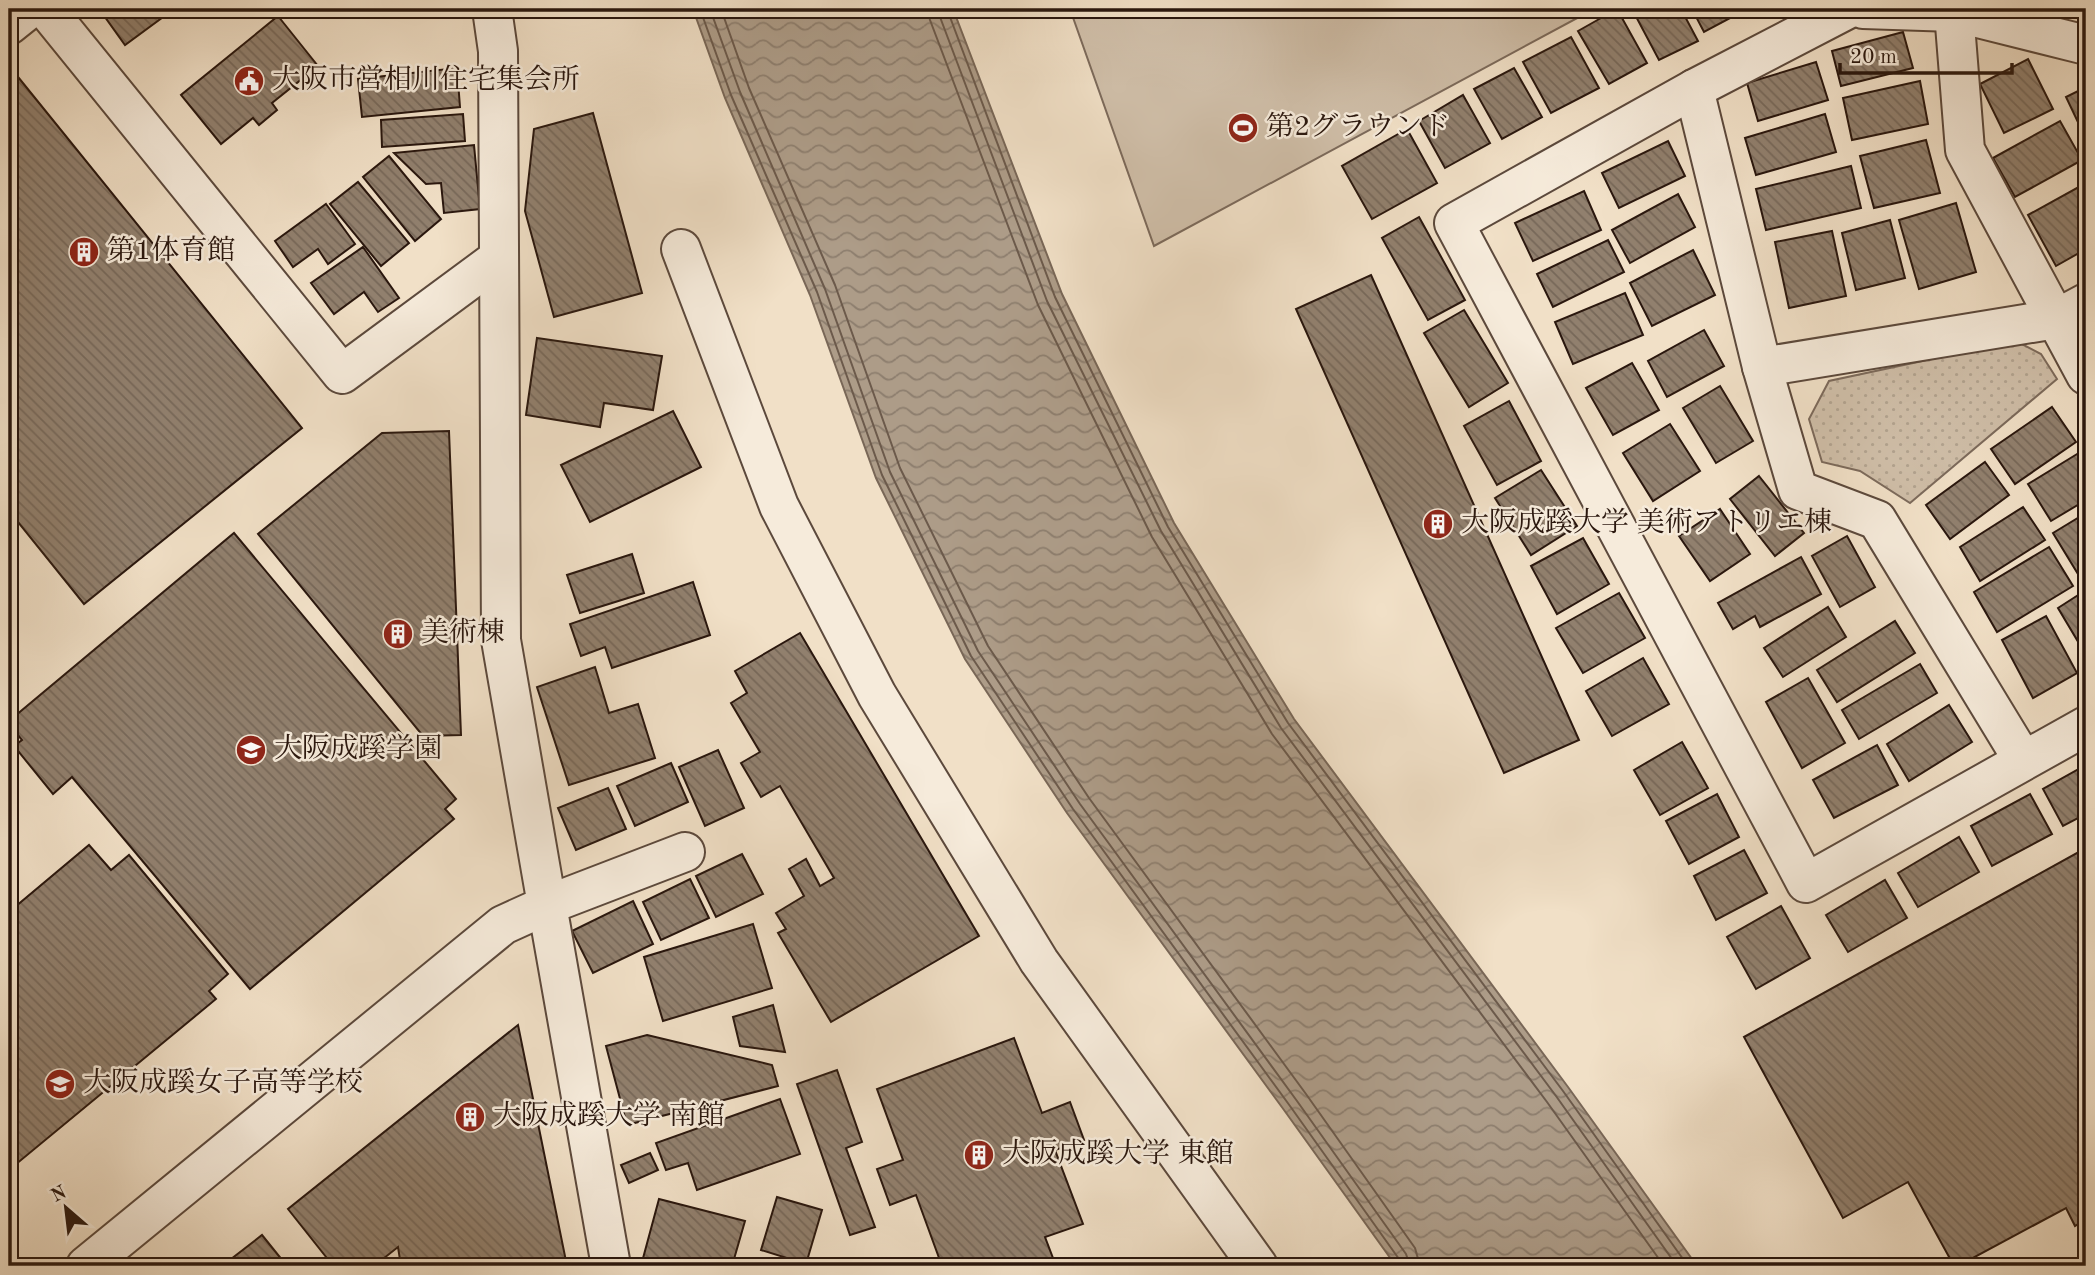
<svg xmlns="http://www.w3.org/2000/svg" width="2095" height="1275" font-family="'Old Standard TT','Noto Serif JP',serif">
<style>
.park{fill:url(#park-dots);stroke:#7c6a5b;stroke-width:2}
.pitch{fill:#cfbea8;stroke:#7c6a5b;stroke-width:2}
.water{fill:url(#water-waves);stroke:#796757;stroke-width:2}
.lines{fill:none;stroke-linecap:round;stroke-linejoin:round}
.shore{stroke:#6c5a4b;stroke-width:2}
.building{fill:url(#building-back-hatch);stroke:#2a170e;stroke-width:2}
.minor-casing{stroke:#5c493c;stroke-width:42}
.tertiary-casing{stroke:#5c493c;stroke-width:42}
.minor{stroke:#f6ebdb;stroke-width:38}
.tertiary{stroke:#f6ebdb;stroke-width:38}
.labels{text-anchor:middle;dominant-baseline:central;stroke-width:5;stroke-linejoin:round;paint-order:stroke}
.poi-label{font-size:28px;fill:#2a170e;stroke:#f6ebdb;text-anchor:start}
</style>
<defs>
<pattern id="park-dots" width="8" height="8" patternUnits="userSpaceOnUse" patternTransform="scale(1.75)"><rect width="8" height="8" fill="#cfbea8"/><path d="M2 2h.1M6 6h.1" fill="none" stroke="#b2a38f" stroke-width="1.8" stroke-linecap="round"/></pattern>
<pattern id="water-waves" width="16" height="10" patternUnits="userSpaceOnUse" patternTransform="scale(1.75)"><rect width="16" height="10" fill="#ad9c88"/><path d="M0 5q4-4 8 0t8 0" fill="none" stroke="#8d7e6e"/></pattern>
<pattern id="building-back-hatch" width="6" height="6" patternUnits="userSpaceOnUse" patternTransform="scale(1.75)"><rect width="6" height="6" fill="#91806e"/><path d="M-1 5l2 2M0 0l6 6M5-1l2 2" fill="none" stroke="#776859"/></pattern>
</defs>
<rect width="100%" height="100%" fill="#f1e0c7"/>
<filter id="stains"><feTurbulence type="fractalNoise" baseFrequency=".00286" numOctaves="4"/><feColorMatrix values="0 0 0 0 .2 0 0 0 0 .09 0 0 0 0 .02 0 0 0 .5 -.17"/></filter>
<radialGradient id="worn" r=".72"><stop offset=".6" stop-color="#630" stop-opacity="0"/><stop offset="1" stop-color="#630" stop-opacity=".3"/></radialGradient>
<path class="park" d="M2016,341L2041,354L2057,379L1910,503L1860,471L1822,462L1809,419L1829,381Z"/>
<path class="pitch" d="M1070,9H1594L1154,246Z"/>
<path class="water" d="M693,9H953L1062,294L1174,523L1294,719L1568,1087L1697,1266H1396L1284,1110L1067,813L965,659L876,478L810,295L725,98Z"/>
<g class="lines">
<g class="shore">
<path d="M700,9L731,95L817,292L882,475L971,656L1073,809L1290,1106L1399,1259L1401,1266"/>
<path d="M710,9L740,92L825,289L890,472L978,651L1080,804L1297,1101L1406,1254L1410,1266"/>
<path d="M721,9L749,88L835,285L900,468L988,646L1089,798L1306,1094L1415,1248L1420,1266"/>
<path d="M928,9L930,20L1038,305L1152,537L1272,734L1547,1102L1664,1266"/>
<path d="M939,9L940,17L1047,301L1161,531L1281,728L1556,1096L1677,1266"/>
<path d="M947,9L1055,297L1168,527L1288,723L1563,1091L1688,1266"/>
</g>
</g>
<g class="building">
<path d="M101,9H174L125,45L100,10Z"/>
<path d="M204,9H222L211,17Z"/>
<path d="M1617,9L1647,63L1609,84L1578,31Z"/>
<path d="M1632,9H1681L1698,41L1659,60Z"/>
<path d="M1692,9H1747L1704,32Z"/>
<path d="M278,16L318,66L272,103L277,110L259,125L253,118L221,144L181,95Z"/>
<path d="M1903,32L1913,68L1841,86L1832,51Z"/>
<path d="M1571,37L1599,88L1551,113L1523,62Z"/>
<path d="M2028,59L2053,109L2004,133L1980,84Z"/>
<path d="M1816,62L1828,100L1758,121L1747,83Z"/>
<path d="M457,68L460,107L362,117L358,79Z"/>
<path d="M1514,68L1542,117L1502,139L1474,89Z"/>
<path d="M14,72L302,428L84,604L9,511V76Z"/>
<path d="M1920,81L1928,124L1852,140L1843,98Z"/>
<path d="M2086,87V139L2066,97Z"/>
<path d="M1463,95L1490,143L1445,168L1419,121Z"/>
<path d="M593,113L642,293L554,317L525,211L534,129Z"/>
<path d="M463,114L465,141L382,147L381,120Z"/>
<path d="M1825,114L1836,152L1756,175L1745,138Z"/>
<path d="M2060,121L2082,160L2015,197L1993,158Z"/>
<path d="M1407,129L1437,183L1372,219L1342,166Z"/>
<path d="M1926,140L1940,193L1874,208L1860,156Z"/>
<path d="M1668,141L1685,176L1619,208L1602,173Z"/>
<path d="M474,145L480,209L444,213L441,183L426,184L394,153Z"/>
<path d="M389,156L441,219L415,241L363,177Z"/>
<path d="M1851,166L1861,208L1766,230L1756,189Z"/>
<path d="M358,182L409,243L381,266L330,204Z"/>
<path d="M2086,183V249L2056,266L2028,215Z"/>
<path d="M1584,191L1601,230L1533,261L1515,223Z"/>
<path d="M1678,194L1695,227L1630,263L1612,230Z"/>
<path d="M1956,203L1976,272L1919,289L1899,220Z"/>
<path d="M326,204L355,244L328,264L318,249L293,267L275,241Z"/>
<path d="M1419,217L1465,300L1428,320L1382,238Z"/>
<path d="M1890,220L1905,278L1856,290L1842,233Z"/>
<path d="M1832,231L1846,296L1789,308L1775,242Z"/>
<path d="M1608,240L1624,272L1553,307L1537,274Z"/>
<path d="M363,247L399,298L378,312L364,292L334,314L311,283Z"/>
<path d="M1693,250L1715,295L1652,326L1630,283Z"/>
<path d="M1371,275L1579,740L1504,773L1296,309Z"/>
<path d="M1625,293L1643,335L1573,364L1555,322Z"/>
<path d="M1464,310L1508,383L1469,407L1424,333Z"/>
<path d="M1704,330L1724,366L1667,397L1648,361Z"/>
<path d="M537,338L662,356L653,410L604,403L600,427L526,415Z"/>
<path d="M1632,363L1659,410L1613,435L1586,388Z"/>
<path d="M1720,386L1753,441L1716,463L1683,408Z"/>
<path d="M1509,401L1541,461L1497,485L1464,426Z"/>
<path d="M2052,407L2076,442L2015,484L1991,449Z"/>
<path d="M673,411L701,467L590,522L561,465Z"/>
<path d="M1670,424L1700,471L1653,501L1623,453Z"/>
<path d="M449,431L461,735L423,736L258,534L382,433Z"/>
<path d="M2082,451L2086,457V500L2051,521L2028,484Z"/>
<path d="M1985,462L2009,495L1950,539L1926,505Z"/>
<path d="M1541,470L1577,526L1531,555L1495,498Z"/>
<path d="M1759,476L1804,533L1775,556L1730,499Z"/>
<path d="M2023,507L2045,540L1980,581L1960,547Z"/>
<path d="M1720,509L1750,554L1710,581L1679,536Z"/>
<path d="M2086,513V575L2081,579L2053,533Z"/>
<path d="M234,533L456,799L445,809L454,819L250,989L72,777L53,794L14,746L22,740L9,724V721Z"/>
<path d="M1847,536L1875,587L1840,607L1812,556Z"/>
<path d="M1583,538L1609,584L1557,614L1531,566Z"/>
<path d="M2049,547L2073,586L1997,632L1974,592Z"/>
<path d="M632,554L644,593L580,613L567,575Z"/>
<path d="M1801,557L1821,594L1760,627L1755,616L1733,629L1718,603Z"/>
<path d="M693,582L710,635L612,668L605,647L581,656L570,624Z"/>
<path d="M2086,590V655L2058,608Z"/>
<path d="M1619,593L1645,638L1583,673L1556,628Z"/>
<path d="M1828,607L1846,637L1783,677L1764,648Z"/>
<path d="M2046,616L2077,673L2033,698L2002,640Z"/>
<path d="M1895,621L1915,653L1837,702L1817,670Z"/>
<path d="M800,633L979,936L831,1022L778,933L786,929L776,913L804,896L789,869L806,859L820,886L834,878L780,786L761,797L741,763L760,752L731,703L747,693L735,671Z"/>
<path d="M1643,658L1669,704L1612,736L1586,691Z"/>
<path d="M1920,664L1937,693L1859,739L1842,710Z"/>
<path d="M595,667L609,713L638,704L655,758L569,785L537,687Z"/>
<path d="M1808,678L1845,743L1802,768L1766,702Z"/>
<path d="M1949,705L1972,742L1909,781L1887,744Z"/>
<path d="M1682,742L1708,788L1660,815L1634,770Z"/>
<path d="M1877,745L1898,785L1834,818L1813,780Z"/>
<path d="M718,750L744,808L705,826L679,767Z"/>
<path d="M671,763L688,802L635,826L617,786Z"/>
<path d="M2086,765V814L2063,826L2043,789Z"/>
<path d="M608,788L626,829L576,850L558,808Z"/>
<path d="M1717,794L1739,837L1689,864L1666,821Z"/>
<path d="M2030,794L2052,834L1992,866L1971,826Z"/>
<path d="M1959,837L1979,872L1918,907L1898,873Z"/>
<path d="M89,845L111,870L129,855L228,974L209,991L216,999L9,1170V912Z"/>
<path d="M2086,848V1219L2075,1226L2066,1208L1958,1266H1954L1908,1182L1843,1218L1744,1037Z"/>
<path d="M1744,850L1767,893L1716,920L1694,876Z"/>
<path d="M742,854L763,894L716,917L696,876Z"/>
<path d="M690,879L709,918L661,940L643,902Z"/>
<path d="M1885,880L1907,918L1848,952L1826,915Z"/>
<path d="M633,901L653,944L593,973L572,931Z"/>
<path d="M1781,906L1810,958L1756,989L1727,937Z"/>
<path d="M753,924L772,988L663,1021L644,957Z"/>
<path d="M773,1005L785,1052L740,1046L733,1017Z"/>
<path d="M518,1025L567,1266H401L398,1247L374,1266H324L330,1262L288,1209Z"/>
<path d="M647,1035L772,1065L778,1086L627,1125L606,1046Z"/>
<path d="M1014,1038L1042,1113L1070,1102L1084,1140L1055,1150L1083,1224L1045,1237L1056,1266H942L916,1195L890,1205L877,1169L903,1160L877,1089Z"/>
<path d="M837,1070L862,1142L846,1148L875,1227L850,1235L797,1084Z"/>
<path d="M780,1099L800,1154L697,1190L688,1163L666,1170L656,1143Z"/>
<path d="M650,1153L658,1170L629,1183L621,1165Z"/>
<path d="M777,1197L822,1210L806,1264L761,1250Z"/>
<path d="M659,1199L745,1221L732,1266H660L642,1262Z"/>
<path d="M262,1235L287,1266H222Z"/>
</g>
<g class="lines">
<g class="minor-casing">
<g id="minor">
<path d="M46,9L342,374L499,258"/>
<path d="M1848,9L1694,89L1454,223L1806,883L2086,726"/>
<path d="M1863,9L1954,12L2086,45"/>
<path d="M1954,12L1965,150L2086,375"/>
<path d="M9,25L29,9"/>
<path d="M1694,89L1762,367L1798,490L1877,520L2023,760"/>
<path d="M681,249L779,506L877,695L1039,961L1258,1266"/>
<path d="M1762,367L2056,319L2086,303"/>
<path d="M611,1266L547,905L685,852"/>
</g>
</g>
<g class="tertiary-casing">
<path id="tertiary" d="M86,1266L503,925L547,905L501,640L498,51L492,9"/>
</g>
<use href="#minor" class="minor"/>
<use href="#tertiary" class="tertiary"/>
</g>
<defs>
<g id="civic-disc" transform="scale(1.575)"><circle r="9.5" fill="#8f2418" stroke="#f6ebdb"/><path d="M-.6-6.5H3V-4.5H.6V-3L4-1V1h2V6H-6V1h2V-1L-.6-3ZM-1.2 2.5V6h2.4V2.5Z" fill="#fff"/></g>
<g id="stadium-disc" transform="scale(1.575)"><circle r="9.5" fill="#8f2418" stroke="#f6ebdb"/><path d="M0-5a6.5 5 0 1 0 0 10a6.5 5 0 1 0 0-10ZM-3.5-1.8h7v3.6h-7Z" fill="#fff"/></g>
<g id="building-disc" transform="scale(1.575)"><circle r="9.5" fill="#8f2418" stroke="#f6ebdb"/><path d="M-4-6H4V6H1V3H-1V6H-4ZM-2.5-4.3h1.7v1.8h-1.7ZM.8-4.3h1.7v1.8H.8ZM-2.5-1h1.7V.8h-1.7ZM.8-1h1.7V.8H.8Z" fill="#fff"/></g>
<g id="school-disc" transform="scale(1.575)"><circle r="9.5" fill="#8f2418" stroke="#f6ebdb"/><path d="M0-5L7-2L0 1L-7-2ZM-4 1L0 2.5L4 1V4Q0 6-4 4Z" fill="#fff"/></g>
</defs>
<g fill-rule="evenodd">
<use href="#civic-disc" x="249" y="81"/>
<use href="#stadium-disc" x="1243" y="128"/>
<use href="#building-disc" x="84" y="252"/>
<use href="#building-disc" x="1438" y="524"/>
<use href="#building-disc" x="398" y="634"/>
<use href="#school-disc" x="251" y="750"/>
<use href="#school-disc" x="60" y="1084"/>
<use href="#building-disc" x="470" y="1117"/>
<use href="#building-disc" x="979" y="1155"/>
</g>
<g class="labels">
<g class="poi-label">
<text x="272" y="81">大阪市営相川住宅集会所</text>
<text x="1266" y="128">第2グラウンド</text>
<text x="107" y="252">第1体育館</text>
<text x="1461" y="524">大阪成蹊大学 美術アトリエ棟</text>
<text x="421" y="634">美術棟</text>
<text x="274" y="750">大阪成蹊学園</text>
<text x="83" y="1084">大阪成蹊女子高等学校</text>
<text x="493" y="1117">大阪成蹊大学 南館</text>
<text x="1002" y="1155">大阪成蹊大学 東館</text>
</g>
</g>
<rect width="2095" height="1275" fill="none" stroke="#f1e0c7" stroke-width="35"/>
<rect x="10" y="10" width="2074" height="1254" fill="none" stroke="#2a170e" stroke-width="3.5"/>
<rect x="18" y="18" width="2060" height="1240" fill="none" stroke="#2a170e" stroke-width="2"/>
<g transform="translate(66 1208) rotate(332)" stroke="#f6ebdb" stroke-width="5" paint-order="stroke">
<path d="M0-5L12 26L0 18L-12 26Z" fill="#2a170e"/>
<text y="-10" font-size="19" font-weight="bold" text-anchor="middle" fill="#2a170e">N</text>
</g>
<path d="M1840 63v10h172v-10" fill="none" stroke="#2a170e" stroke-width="3.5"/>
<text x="1850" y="63" font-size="21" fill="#2a170e" stroke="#f6ebdb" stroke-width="5" paint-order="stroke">20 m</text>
<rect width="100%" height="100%" filter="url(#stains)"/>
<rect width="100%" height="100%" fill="url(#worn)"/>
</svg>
